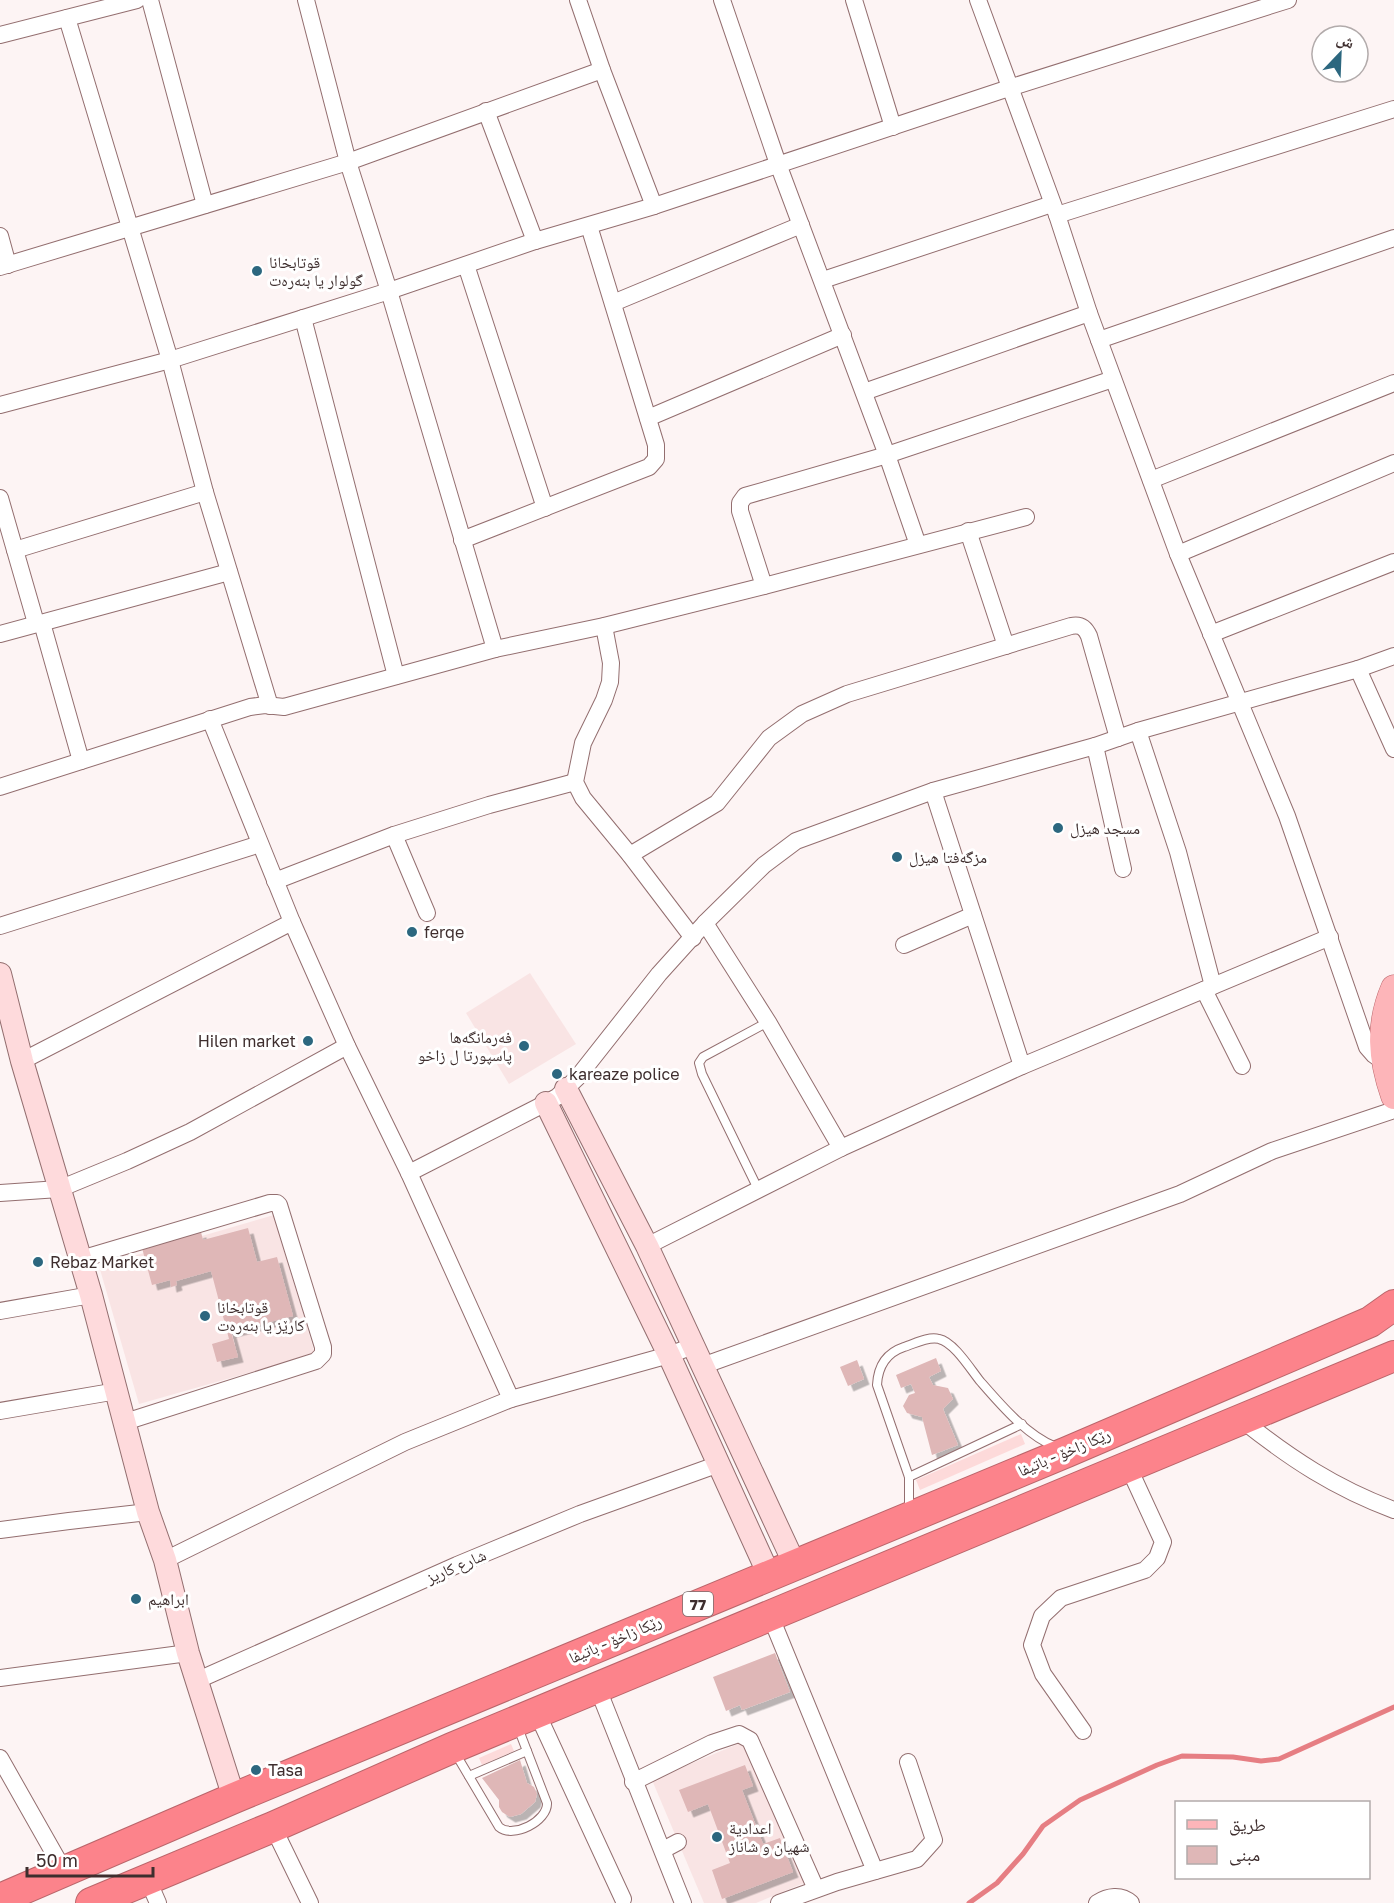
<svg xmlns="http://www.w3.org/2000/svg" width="1394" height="1903" font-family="'Golos Text','Noto Naskh Arabic',sans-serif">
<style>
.built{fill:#f9e4e4}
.green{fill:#fddada}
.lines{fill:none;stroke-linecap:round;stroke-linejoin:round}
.stream{stroke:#e67e83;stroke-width:5}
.building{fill:#dfb7b7;filter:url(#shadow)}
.lane-casing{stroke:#936e6f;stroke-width:10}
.street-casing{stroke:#936e6f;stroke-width:18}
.secondary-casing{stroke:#936e6f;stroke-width:24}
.primary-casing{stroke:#ba656a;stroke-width:27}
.highway-casing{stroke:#ba656a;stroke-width:32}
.lane{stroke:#fff;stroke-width:8}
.street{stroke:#fff;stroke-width:16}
.secondary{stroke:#fedadc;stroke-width:22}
.primary{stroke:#fdb5b9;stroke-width:26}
.highway{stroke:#fc838b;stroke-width:30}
.poi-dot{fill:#2c677f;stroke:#fff;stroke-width:2}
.labels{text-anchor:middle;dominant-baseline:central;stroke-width:6;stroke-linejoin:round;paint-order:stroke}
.shield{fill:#fff;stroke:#786d6d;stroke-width:1.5}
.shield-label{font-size:15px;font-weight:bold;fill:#3e2e2e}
.poi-label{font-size:16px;fill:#3e2e2e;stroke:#fff;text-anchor:start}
.street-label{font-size:16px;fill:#3e2e2e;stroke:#fff}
</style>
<defs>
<filter id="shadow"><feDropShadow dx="5.5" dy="5.5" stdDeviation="0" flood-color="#0004"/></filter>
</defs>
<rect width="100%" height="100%" fill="#fdf4f4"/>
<g class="built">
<path d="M530,973L576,1044L509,1084L466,1013Z"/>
<path d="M274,1215L315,1354L139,1404L99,1266Z"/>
<path d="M745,1741L804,1883L756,1903H704L652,1780Z"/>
</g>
<g class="green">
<path d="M1021,1434L1025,1444L920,1490L916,1480Z"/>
<path d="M511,1744L514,1751L482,1765L479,1758Z"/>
</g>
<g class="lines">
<path class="stream" d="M969,1903L997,1883L1023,1854L1043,1826L1080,1800L1157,1765L1182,1756L1233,1757L1261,1761L1279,1759L1394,1707"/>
</g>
<g class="building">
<path d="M248,1228L257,1262L277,1257L293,1316L231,1332L238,1357L217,1362L212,1344L229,1339L211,1271L176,1281L177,1285L171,1287L170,1280L152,1285L142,1248L201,1232L203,1240Z"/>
<path d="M936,1358L941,1371L929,1377L933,1385L948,1388L953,1399L943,1409L958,1445L932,1455L922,1417L907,1413L903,1406L909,1395L915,1393L911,1384L901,1388L896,1375Z"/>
<path d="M857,1360L864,1379L848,1386L840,1367Z"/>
<path d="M775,1653L790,1692L742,1710L740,1705L726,1711L713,1677Z"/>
<path d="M520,1760L527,1783L534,1787L537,1794L535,1802L521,1814L510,1817L502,1812L499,1807V1800L482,1778Z"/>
<path d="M745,1765L753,1786L742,1790L763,1844L780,1838L793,1872L722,1899L712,1870L730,1863L708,1804L688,1812L679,1790Z"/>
</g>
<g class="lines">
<g class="lane-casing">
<g id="lane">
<path d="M758,1189L702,1074L699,1063L703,1057L768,1022"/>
<path d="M909,1477L1022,1424"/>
<path d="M909,1511V1477L877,1385C878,1366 886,1353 904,1347C914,1344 928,1336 939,1339C954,1342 971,1370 980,1381C1000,1404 1027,1436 1056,1447"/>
<path d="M454,1751L499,1827C513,1839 548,1821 547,1803L517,1725"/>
<path d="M469,1776L527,1751"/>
</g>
</g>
<g class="street-casing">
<g id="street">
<path d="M150,0L205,205"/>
<path d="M306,0L348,162L389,291L495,649"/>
<path d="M578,0L602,70L654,206"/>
<path d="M722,0L778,164L887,455L918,545"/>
<path d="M854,0L893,127"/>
<path d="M978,0L1057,215L1089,313L1178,554L1287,816L1367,1047L1374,1055L1384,1062"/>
<path d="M67,18L170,360L205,492L270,706"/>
<path d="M0,35L137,0"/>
<path d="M486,111L535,241"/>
<path d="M1057,215L1394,109"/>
<path d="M0,236L8,265"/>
<path d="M466,265L545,508"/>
<path d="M0,267L348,162L602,70"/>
<path d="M823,280L1052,204"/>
<path d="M613,303L801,225"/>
<path d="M303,318L396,676"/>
<path d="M1099,340L1394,238"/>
<path d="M864,392L1089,313"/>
<path d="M0,405L170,360L389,291L535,241L654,206L1009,88L1288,0"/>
<path d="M648,418L843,335"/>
<path d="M1151,480L1394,383"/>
<path d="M0,498L36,623"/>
<path d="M968,531L1006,646"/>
<path d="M462,540L649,467L656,459V445L589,226"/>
<path d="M15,550L205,492"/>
<path d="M1178,554L1394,463"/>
<path d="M764,586L740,511V503L745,496L887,455L1113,379"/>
<path d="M42,623L81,761"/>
<path d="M604,626L611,663L610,682L604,700L583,743L575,782L583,798L630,855L693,938"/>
<path d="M0,634L229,572"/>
<path d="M1211,634L1394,562"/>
<path d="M1358,669L1394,749"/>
<path d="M210,719L292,922L347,1046L409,1173L511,1399"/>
<path d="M1138,731L1178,852L1213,986"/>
<path d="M1095,746L1123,869"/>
<path d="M0,787L250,707L265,705L284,707L495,649L604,626L764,586L1026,517"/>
<path d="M933,791L1022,1066"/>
<path d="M394,835L427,913"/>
<path d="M630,855L717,803L769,738L802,714L847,694L1071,626C1080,624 1085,627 1089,636L1118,738"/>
<path d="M275,881L394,835L489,805L575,782"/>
<path d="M705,923L768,1022L841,1148"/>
<path d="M0,926L260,844"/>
<path d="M904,945L973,915"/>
<path d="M1204,990L1242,1066"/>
<path d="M22,1061L292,922"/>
<path d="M409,1173L546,1103L557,1097L577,1078L659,974L705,923L764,865L796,841L933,791L1095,746L1138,731L1358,669L1394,656"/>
<path d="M0,1193L59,1189L127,1161L190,1132L347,1046"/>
<path d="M647,1246L841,1148L1022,1066L1330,937"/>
<path d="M81,1259L270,1203H277L279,1205L323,1347V1354L316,1361L125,1422"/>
<path d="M0,1311L91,1295"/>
<path d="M702,1366L1180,1194L1272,1151L1394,1110"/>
<path d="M0,1411L117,1391"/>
<path d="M1242,1420C1291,1459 1335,1488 1394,1510"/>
<path d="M0,1530L69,1521L148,1512"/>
<path d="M165,1560L405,1442L511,1399L669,1355L693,1346"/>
<path d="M770,1615L875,1871"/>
<path d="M0,1678L188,1653"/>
<path d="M198,1680L457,1565L580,1514L719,1464"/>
<path d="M598,1689L683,1903"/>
<path d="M537,1713L623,1899"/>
<path d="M1083,1731L1043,1674L1032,1645L1042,1616L1061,1598L1145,1570L1157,1558L1163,1542L1128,1466"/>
<path d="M0,1758L64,1871"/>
<path d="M633,1782L712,1743L739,1734L750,1740L816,1889"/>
<path d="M273,1827L310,1903"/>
<path d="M663,1850L678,1842"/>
<path d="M148,1880L158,1903"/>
<path d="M779,1903L837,1882L917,1859L934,1840L908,1762"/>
<path d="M1097,1903C1108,1896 1121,1894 1131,1903"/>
</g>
</g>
<g class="secondary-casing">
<g id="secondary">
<path d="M0,974L22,1061L91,1295L148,1512L165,1560L188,1653L234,1798"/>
<path d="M566,1089L647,1246L795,1565"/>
<path d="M546,1103L669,1355L769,1575"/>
</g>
</g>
<g class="primary-casing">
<path id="primary" d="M1394,988C1378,1025 1381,1059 1394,1096"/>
</g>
<g class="highway-casing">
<g id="highway">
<path d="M0,1899L234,1798L1067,1452L1370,1322L1394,1305"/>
<path d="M91,1903L273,1827L452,1748L1394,1356"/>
</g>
</g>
<use href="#lane" class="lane"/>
<use href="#street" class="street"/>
<use href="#secondary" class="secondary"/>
<use href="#primary" class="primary"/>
<use href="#highway" class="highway"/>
</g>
<g class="poi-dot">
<circle cx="257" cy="271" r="6"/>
<circle cx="1058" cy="828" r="6"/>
<circle cx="897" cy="857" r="6"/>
<circle cx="412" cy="932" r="6"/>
<circle cx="308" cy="1041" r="6"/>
<circle cx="524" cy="1046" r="6"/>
<circle cx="557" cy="1074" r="6"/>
<circle cx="38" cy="1262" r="6"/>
<circle cx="205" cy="1316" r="6"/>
<circle cx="136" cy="1599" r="6"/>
<circle cx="256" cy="1770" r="6"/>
<circle cx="717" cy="1837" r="6"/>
</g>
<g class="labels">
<rect class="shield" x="683" y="1592" width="30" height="24" rx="4.5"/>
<g class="shield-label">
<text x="698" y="1604">77</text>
</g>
<g class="poi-label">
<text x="269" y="262">قوتابخانا<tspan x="269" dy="18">گولوار یا بنەرەت</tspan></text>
<text x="1070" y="828">مسجد هيزل</text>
<text x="909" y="857">مزگەفتا هیزل</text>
<text x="424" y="932">ferqe</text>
<text x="512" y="1037" text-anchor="end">فەرمانگەها<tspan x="512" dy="18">پاسپورتا ل زاخو</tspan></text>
<text x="296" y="1041" text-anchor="end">Hilen market</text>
<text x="569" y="1074">kareaze police</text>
<text x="50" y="1262">Rebaz Market</text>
<text x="217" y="1307">قوتابخانا<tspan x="217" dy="18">کارێز یا بنەرەت</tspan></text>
<text x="148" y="1599">ابراهيم</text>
<text x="268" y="1770">Tasa</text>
<text x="729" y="1828">اعدادية<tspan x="729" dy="18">شهيان و شاناز</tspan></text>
</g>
<g class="street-label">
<text transform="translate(1064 1452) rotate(-23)">رێکا زاخۆ - باتیفا</text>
<text transform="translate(456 1566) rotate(-23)">شارع كاريز</text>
<text transform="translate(615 1639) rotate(-23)">رێکا زاخۆ - باتیفا</text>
</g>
</g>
<rect x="1175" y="1801" width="195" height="78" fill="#ffffff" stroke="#b2abab" stroke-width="1.5"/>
<rect x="1187" y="1820" width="30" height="9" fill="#fdb5b9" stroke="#b2abab" stroke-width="1.5"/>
<text x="1229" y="1831" font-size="18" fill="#3e2e2e">طريق</text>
<rect x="1187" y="1846" width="30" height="18" fill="#dfb7b7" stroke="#b2abab" stroke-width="1.5"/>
<text x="1229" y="1861" font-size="18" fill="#3e2e2e">مبنى</text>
<g transform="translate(1340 54) rotate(23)"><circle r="28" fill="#ffffff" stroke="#b2abab" stroke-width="1.5"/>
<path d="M0-4.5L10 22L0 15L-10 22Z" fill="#2c677f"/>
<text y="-9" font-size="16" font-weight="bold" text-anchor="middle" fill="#3e2e2e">ش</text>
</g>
<path d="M27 1867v9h126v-9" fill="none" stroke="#3e2e2e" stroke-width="3"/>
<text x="36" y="1867" font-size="18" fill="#3e2e2e" stroke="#ffffff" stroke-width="4.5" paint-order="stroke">50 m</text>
</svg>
